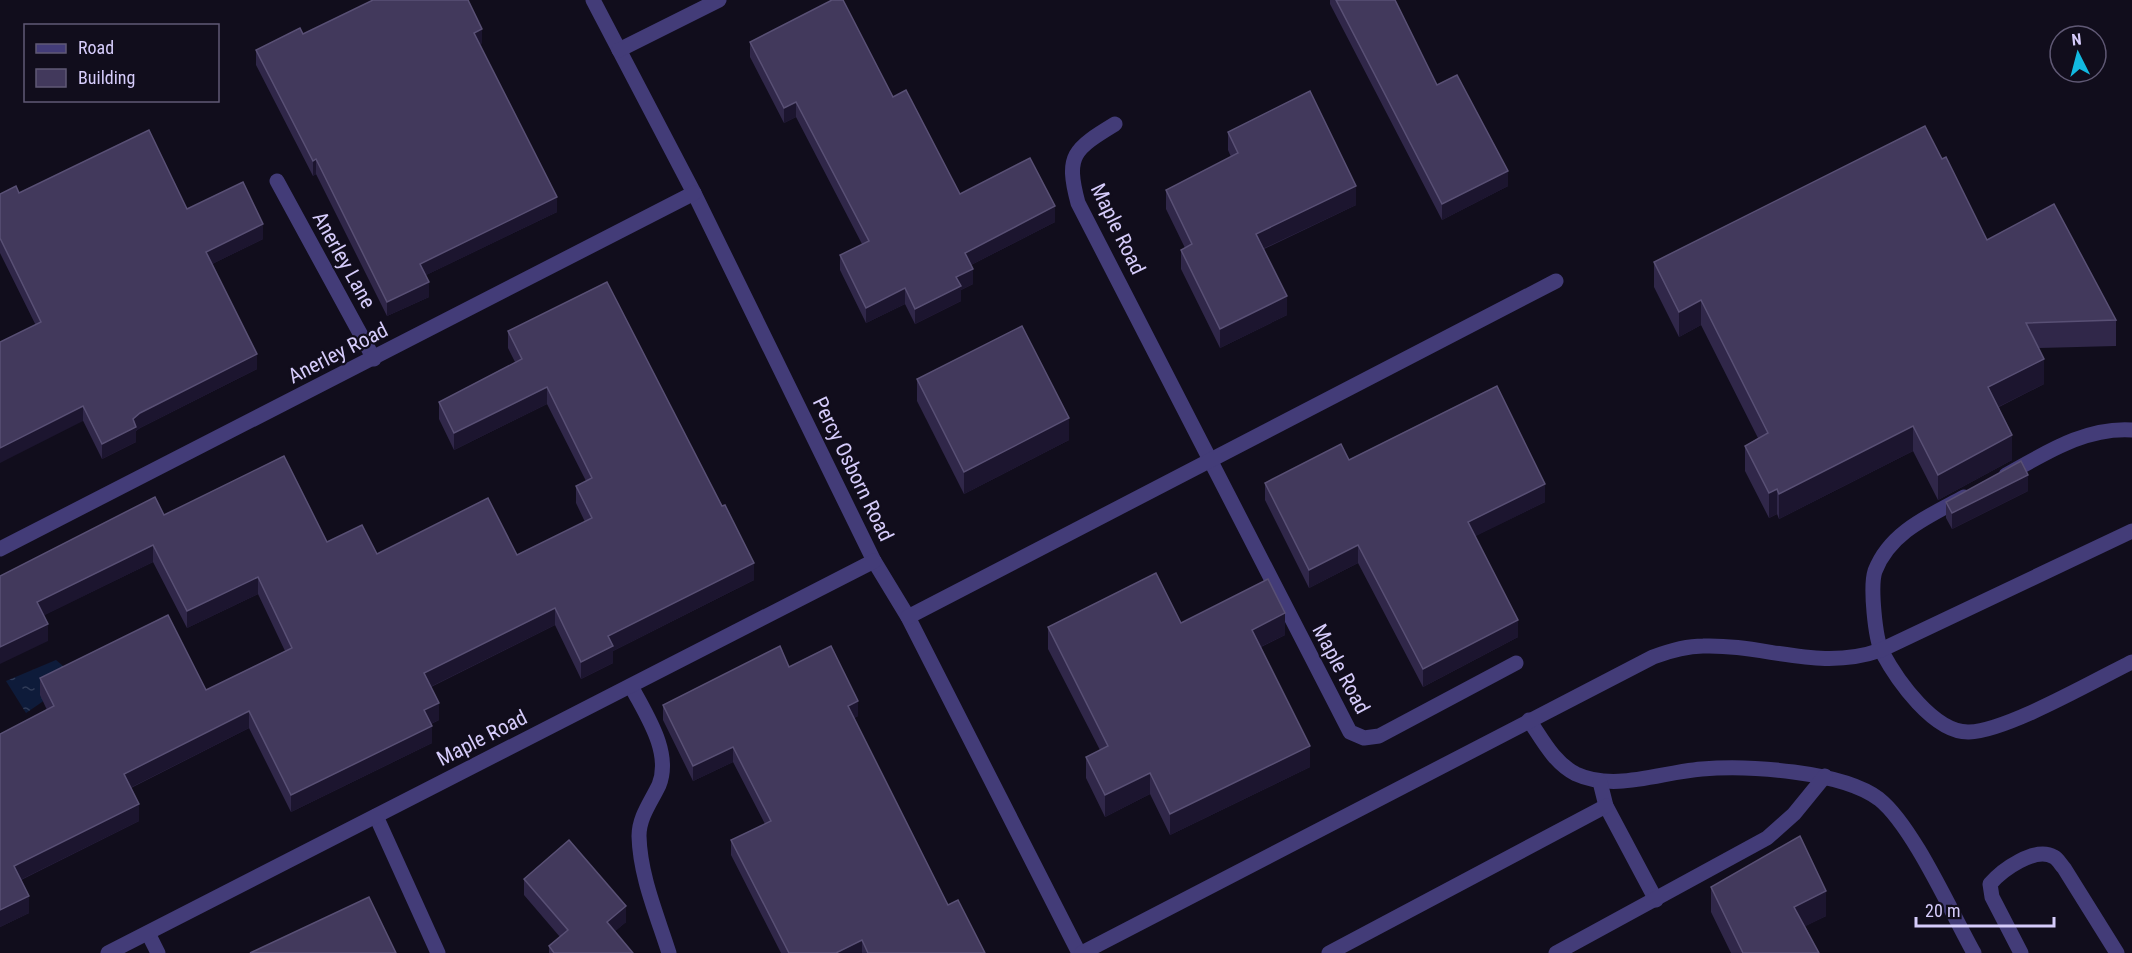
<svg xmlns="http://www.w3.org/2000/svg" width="2132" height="953" font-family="'Roboto Condensed',sans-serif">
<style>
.water{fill:url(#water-ripples)}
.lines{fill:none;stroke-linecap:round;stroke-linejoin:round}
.minor{stroke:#433c78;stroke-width:15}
.wall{fill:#302749}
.shaded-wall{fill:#1c152f}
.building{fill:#42395c;stroke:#595075;stroke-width:1.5}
.labels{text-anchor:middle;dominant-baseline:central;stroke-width:4.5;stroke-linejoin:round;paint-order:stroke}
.street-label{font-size:21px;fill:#d6ccfb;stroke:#110d1c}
</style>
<defs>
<pattern id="water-ripples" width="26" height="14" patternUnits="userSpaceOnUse" patternTransform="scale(1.5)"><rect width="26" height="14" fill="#0e1b3a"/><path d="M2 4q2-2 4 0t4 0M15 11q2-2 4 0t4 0" fill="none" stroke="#303b57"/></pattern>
</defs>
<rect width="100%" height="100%" fill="#110d1c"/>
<path class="water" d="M56,660L77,678L26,713L6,681Z"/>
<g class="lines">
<g class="minor">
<path d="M593,0L694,193L874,561L908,617L1079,953"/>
<path d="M619,50L719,0"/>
<path d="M1115,124C1074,149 1065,155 1078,203L1350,732L1364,738L1379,736L1516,663"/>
<path d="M277,181L374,359"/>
<path d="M2006,475C2046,453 2085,427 2132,430"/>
<path d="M1964,497C1929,516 1890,532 1875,571C1870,586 1875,638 1882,652C1897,680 1934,733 1969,732C2007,731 2095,680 2132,662"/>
<path d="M0,549L694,193"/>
<path d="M908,617L1556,281"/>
<path d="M631,686C646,715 672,752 659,785C651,802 639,817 639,836C640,876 657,915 669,953"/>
<path d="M1529,720C1542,739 1554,763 1576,774C1615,792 1661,772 1702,769C1747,765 1842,771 1879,799C1913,826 1951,912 1974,953"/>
<path d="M1600,782L1606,806L1656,900"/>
<path d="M376,816L438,953"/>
<path d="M148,933L158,953"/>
<path d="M108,953L874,561"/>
<path d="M1082,953L1653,657C1669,651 1685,646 1703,646C1765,644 1819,672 1881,650L2132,531"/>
<path d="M1329,953L1606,806"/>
<path d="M1556,953L1767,838L1794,814L1825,776"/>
<path d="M2021,953L1992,897L1990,884C2002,870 2035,846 2054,857C2058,859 2061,865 2064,868L2117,953"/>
</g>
</g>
<g class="wall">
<path d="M1330,0H1395L1437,85L1508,186L1442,220L1330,4Z"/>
<path d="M303,34L482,43L480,44L557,212L426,275L429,297L387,316L316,174L313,176L256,65V50Z"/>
<path d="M750,42L893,97L960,194L1055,222L971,265L973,284L961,290V301L915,324L905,304L866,323L840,270V255L862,244L796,117L784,123L750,57Z"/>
<path d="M1228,132L1356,205L1264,249L1287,315L1220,348L1181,269V250L1185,248L1166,209V190L1231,157L1228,150Z"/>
<path d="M1942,159L1987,240L2116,320V346L2039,348L2044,384L1999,407L2012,460L1938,500L1913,451L1779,519L1777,514L1769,518L1745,471V446L1758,438L1701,325L1679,337L1654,287V262Z"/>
<path d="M19,193L187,209L263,239L212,264L257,369L140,428L136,431V442L102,459L0,253V194Z"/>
<path d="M508,331L754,580L613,651V663L581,679L555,625L431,687L439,720L431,724L432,743L291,812L249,728L131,788L139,821L21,880L29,913L0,927V734L47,710L40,695V678L206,690L285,651L258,594L187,628L153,562L44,615L48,641L0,576L164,515L327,542L377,554L517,555L585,522L576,503V486L586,481L547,404L454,450L439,419V402L515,362L508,348Z"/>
<path d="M917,379L1069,440L964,494L917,401Z"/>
<path d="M1349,460L1545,502L1475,536L1518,637L1423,687L1358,563L1309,588L1265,500V483Z"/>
<path d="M2028,491L1952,529L1946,518V502Z"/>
<path d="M1181,623L1285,635L1261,647L1310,767L1170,835L1150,794L1105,817L1086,778V757L1100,750L1048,649V627Z"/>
<path d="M789,667L858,716L854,718L948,905L985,953H781L731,855V840L765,824L733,762L693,781L663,720V705Z"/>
<path d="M524,879L626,922L615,931L633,953H549V946L560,937L524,895Z"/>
<path d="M1711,887L1826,916L1805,926L1819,953H1731L1711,912Z"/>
</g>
<g class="shaded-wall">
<path d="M482,29V43L474,47V33Z"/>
<path d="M796,102V117L784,123V108Z"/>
<path d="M316,159V174L313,176V161Z"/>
<path d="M1508,171V186L1442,220V204Z"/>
<path d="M1356,186V205L1256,252V234Z"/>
<path d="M557,197V212L420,278V264Z"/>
<path d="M1055,206V222L965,268V253Z"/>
<path d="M263,224V239L206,267V252Z"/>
<path d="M973,269V284L961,290V301L915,324V309L956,277Z"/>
<path d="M429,282V297L387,316V302Z"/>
<path d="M905,288V304L866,323V308Z"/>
<path d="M1287,296V315L1220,348V329Z"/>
<path d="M1701,300V325L1679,337V312Z"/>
<path d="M257,354V369L140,428L136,431V442L102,459V444L140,413Z"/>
<path d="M2044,359V384L1988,412V387Z"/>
<path d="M547,387V404L454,450V433Z"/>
<path d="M83,406V421L0,463V448Z"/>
<path d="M1069,418V440L964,494V472Z"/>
<path d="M1913,426V451L1779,519V494Z"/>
<path d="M2012,435V460L1938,500V475Z"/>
<path d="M2028,475V491L1952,529V513Z"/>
<path d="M1545,484V502L1468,540V522Z"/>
<path d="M1777,489V514L1769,518V493Z"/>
<path d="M153,545V562L37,619V602Z"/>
<path d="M1358,545V563L1309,588V570Z"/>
<path d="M754,563V580L613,651V663L581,679V662L608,636Z"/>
<path d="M258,577V594L187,628V611Z"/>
<path d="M555,608V625L424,690V673Z"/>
<path d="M1285,613V635L1252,651V630Z"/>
<path d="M1518,620V637L1423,687V669Z"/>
<path d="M48,624V641L0,664V647Z"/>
<path d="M858,701V716L848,721V706Z"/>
<path d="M439,703V720L424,727V710Z"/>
<path d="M249,711V728L124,791V774Z"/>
<path d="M432,726V743L291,812V795Z"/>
<path d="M1310,746V767L1170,835V814Z"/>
<path d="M733,747V762L693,781V766Z"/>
<path d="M1150,773V794L1105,817V795Z"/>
<path d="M139,804V821L14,883V866Z"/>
<path d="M1826,891V916L1794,932V907Z"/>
<path d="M29,896V913L0,927V910Z"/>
<path d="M626,906V922L607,938V922Z"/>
<path d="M862,940V953H836Z"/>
</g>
<g class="building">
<path d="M373,0H468L482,29L474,33L557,197L420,264L429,282L387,302L316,159L313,161L256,50L300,28L303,34Z"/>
<path d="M832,0H843L893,97L906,90L960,194L1030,158L1055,206L965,253L973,269L956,277L961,286L915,309L905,288L866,308L840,255L869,241L796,102L784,108L750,42Z"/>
<path d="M1336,0H1395L1437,85L1457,75L1508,171L1442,204Z"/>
<path d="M1310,91L1356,186L1256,234L1287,296L1220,329L1181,250L1192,244L1166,190L1238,153L1228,132Z"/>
<path d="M1925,126L1942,159L1946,157L1987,240L2054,204L2116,320L2026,323L2044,359L1988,387L2012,435L1938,475L1913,426L1779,494L1777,489L1769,493L1745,446L1768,433L1701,300L1679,312L1654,262Z"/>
<path d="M149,130L187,209L243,182L263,224L206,252L257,354L140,413L133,419L136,427L102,444L83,406L0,448V342L41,322L0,238V194L16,186L19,193Z"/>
<path d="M607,282L722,506L725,505L754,563L608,636L613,646L581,662L555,608L424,673L439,703L424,710L432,726L291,795L249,711L124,774L139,804L14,866L29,896L0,910V734L54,706L40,678L168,615L206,690L292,648L258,577L187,611L153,545L37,602L48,624L0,647V576L155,497L164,515L284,456L327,542L362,525L377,554L488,498L517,555L592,518L576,486L592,478L547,387L454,433L439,402L522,359L508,331Z"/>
<path d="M1022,326L1069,418L964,472L917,379Z"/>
<path d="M1497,386L1545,484L1468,522L1518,620L1423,669L1358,545L1309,570L1265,483L1341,444L1349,460Z"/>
<path d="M2021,461L2028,475L1952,513L1946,502Z"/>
<path d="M1156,573L1181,623L1268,579L1285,613L1252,630L1310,746L1170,814L1150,773L1105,795L1086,757L1108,746L1048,627Z"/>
<path d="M780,646L789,667L831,646L858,701L848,706L948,905L958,900L985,953H868L862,940L836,953H789L731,840L771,821L733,747L693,766L663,705Z"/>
<path d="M1800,836L1826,891L1794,907L1819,953H1743L1711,887Z"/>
<path d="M569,840L626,906L607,922L633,953H554L549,946L568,930L524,879Z"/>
<path d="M369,897L396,953H250Z"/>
</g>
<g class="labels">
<g class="street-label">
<text transform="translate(1118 229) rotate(64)">Maple Road</text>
<text transform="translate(344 260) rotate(61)">Anerley Lane</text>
<text transform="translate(338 353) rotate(-27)">Anerley Road</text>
<text transform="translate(853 469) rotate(64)">Percy Osborn Road</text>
<text transform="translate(1341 669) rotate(62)">Maple Road</text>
<text transform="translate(482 738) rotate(-27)">Maple Road</text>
</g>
</g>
<rect x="24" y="24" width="195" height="78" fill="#110d1c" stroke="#605975" stroke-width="1.5"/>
<rect x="36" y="44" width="30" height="9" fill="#433c78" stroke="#605975" stroke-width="1.5"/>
<text x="78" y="54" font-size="18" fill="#d6ccfb">Road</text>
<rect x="36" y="69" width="30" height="18" fill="#42395c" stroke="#605975" stroke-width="1.5"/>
<text x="78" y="84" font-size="18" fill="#d6ccfb">Building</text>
<g transform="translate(2078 54) rotate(354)"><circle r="28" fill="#110d1c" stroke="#605975" stroke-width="1.5"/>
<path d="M0-4.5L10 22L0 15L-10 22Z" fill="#12bae1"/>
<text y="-9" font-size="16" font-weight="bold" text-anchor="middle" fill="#d6ccfb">N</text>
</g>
<path d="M1916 917v9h138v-9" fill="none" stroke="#d6ccfb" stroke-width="3"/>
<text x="1925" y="917" font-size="18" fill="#d6ccfb" stroke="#110d1c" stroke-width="4.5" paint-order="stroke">20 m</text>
</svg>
